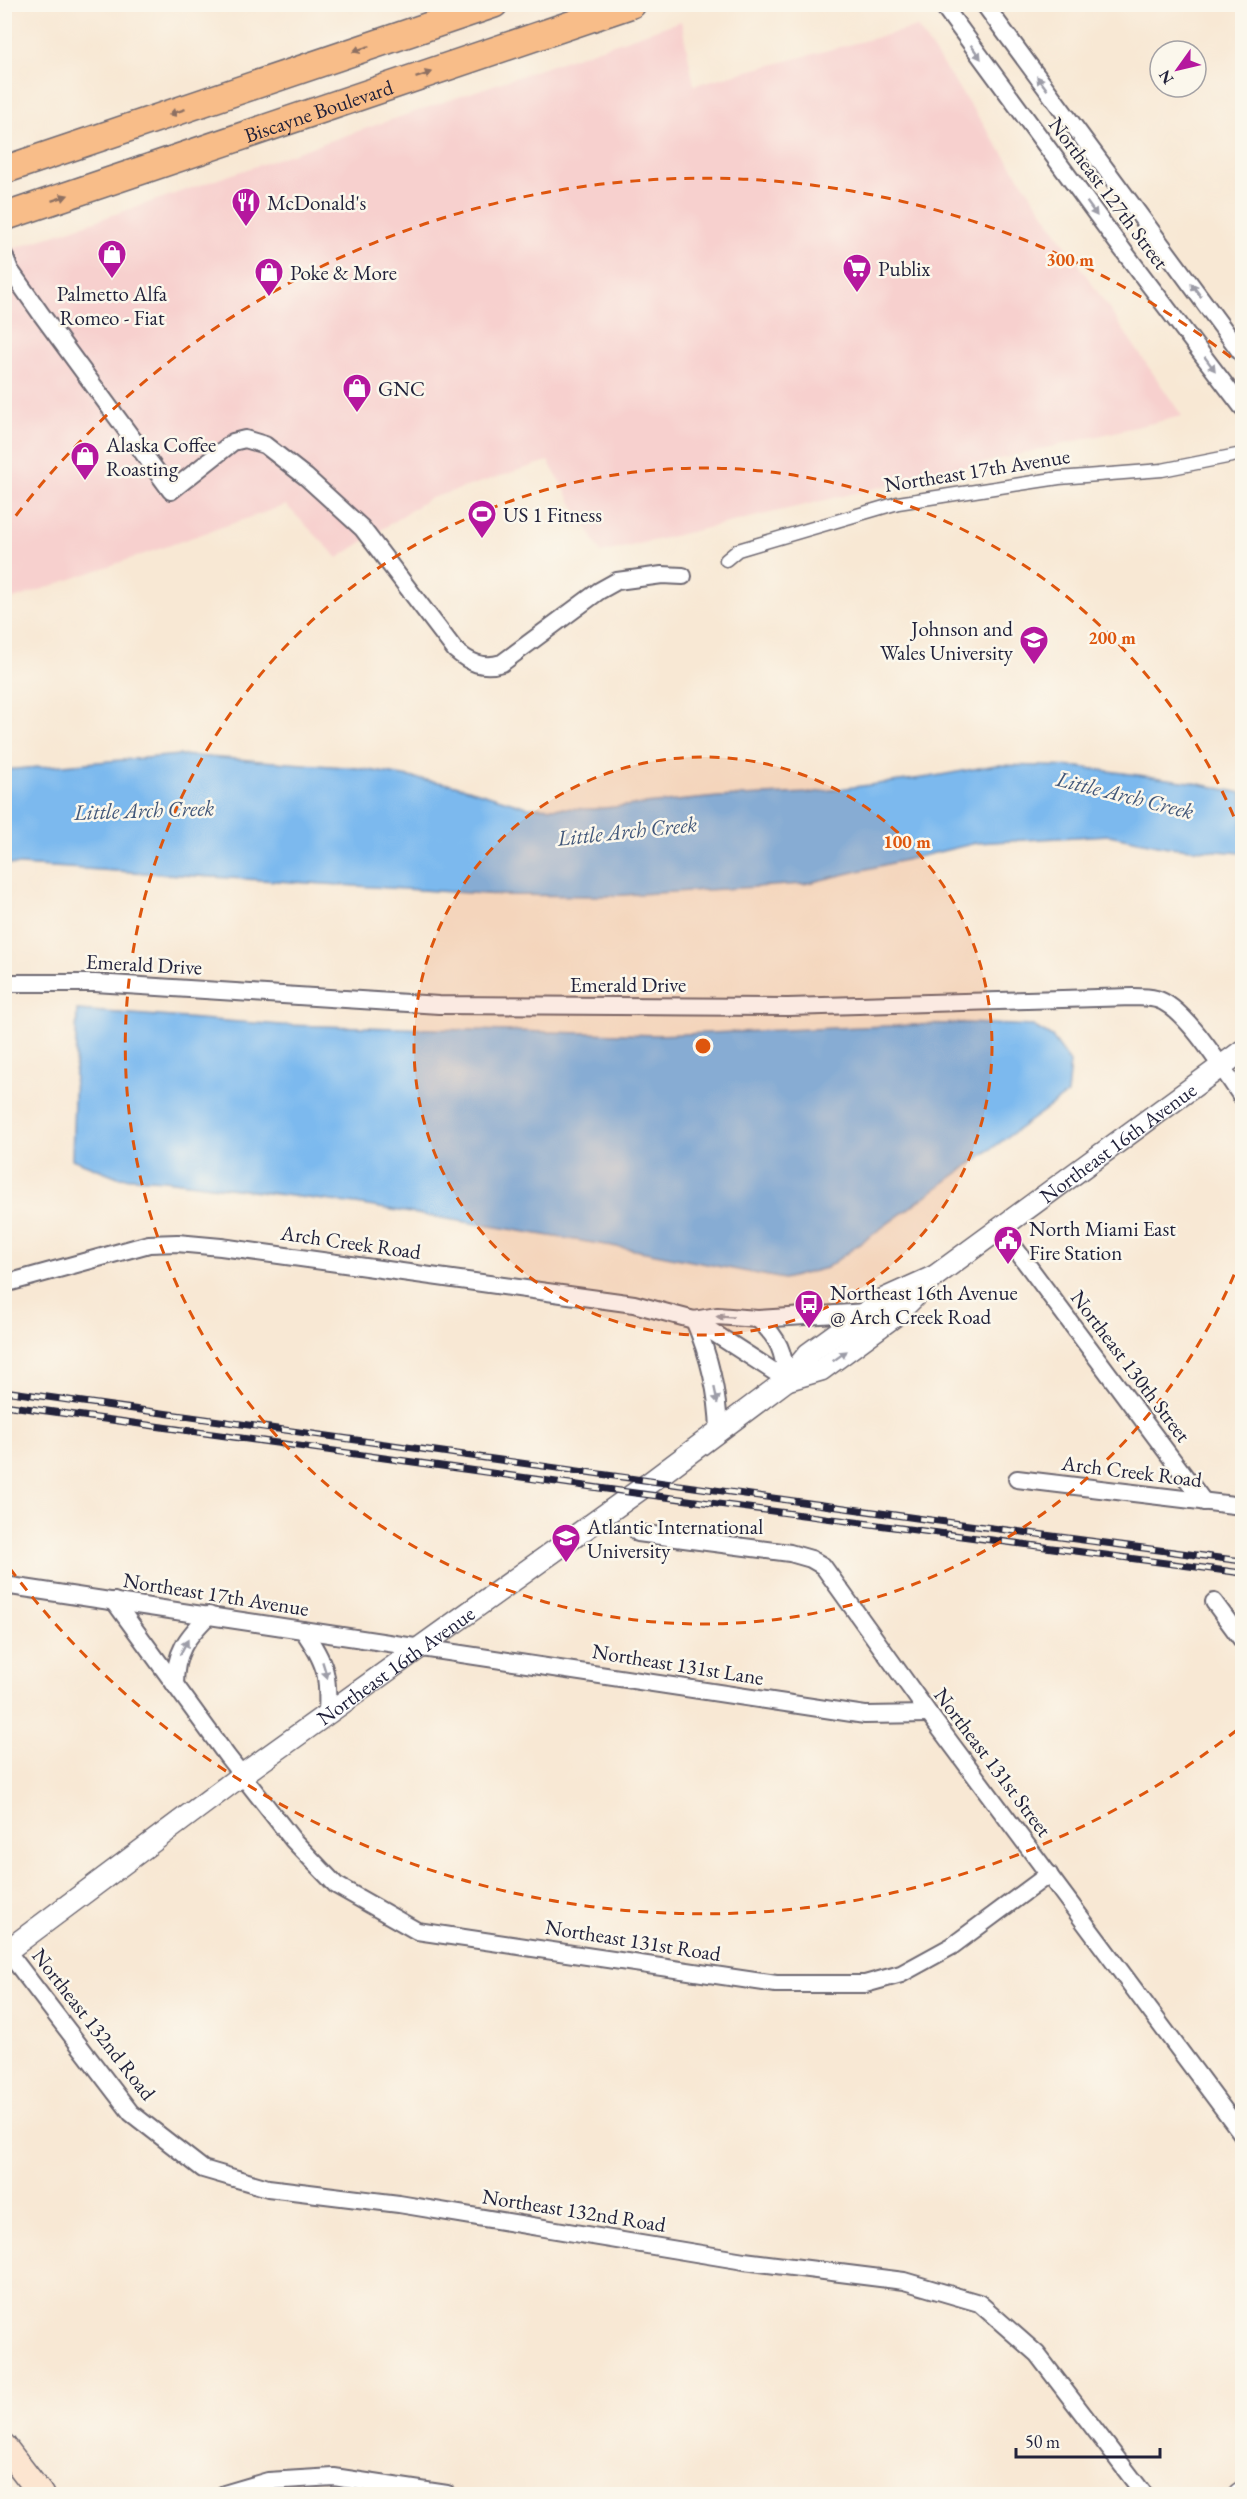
<svg xmlns="http://www.w3.org/2000/svg" width="1247" height="2499" font-family="'EB Garamond',serif">
<style>
.built{fill:#f7d0ce}
.water{fill:#7bb9ee;stroke:#4e6e94;stroke-width:1.5}
.lines{fill:none;stroke-linecap:round;stroke-linejoin:round}
.pedestrian-casing{stroke:#6d6771;stroke-width:15}
.minor-casing{stroke:#6d6771;stroke-width:20}
.tertiary-casing{stroke:#6d6771;stroke-width:24}
.secondary-casing{stroke:#6d6771;stroke-width:27}
.primary-casing{stroke:#6d6771;stroke-width:30}
.pedestrian{stroke:#fff;stroke-width:12}
.minor{stroke:#fff;stroke-width:16}
.tertiary{stroke:#fff;stroke-width:21}
.secondary{stroke:#fce5d0;stroke-width:24}
.primary{stroke:#f8bd89;stroke-width:27}
.rail-casing{stroke:#22223b;stroke-width:7}
.rail{stroke:#fbf7ec;stroke-width:4.5;stroke-dasharray:14;stroke-linecap:butt}
.oneway{fill:#8d7062}
.oneway2{fill:#9c9ca7}
.ring{fill:none;stroke:#de560e;stroke-width:3;stroke-dasharray:10 8}
.labels{text-anchor:middle;dominant-baseline:central;stroke-width:5;stroke-linejoin:round;paint-order:stroke}
.street-label{font-size:21px;fill:#22223b;stroke:#fbf7ec}
.poi-label{font-size:21px;fill:#22223b;stroke:#fbf7ec;text-anchor:start}
.water-label{font-size:22px;font-style:italic;fill:#41577a;stroke:#fbf7ec}
.centre{fill:#de560e;stroke:#fbf7ec;stroke-width:3}
.ring-label{font-size:18px;text-anchor:middle;font-weight:bold;fill:#de560e;stroke:#fbf7ec;stroke-width:5;stroke-linejoin:round;paint-order:stroke}
</style>
<rect width="100%" height="100%" fill="#fbf7ec"/>
<filter id="ink" filterUnits="userSpaceOnUse"><feTurbulence type="fractalNoise" baseFrequency=".0167" numOctaves="2"/><feDisplacementMap in="SourceGraphic" scale="12" xChannelSelector="R" yChannelSelector="G"/><feConvolveMatrix kernelMatrix="1 2 1 2 8 2 1 2 1" color-interpolation-filters="sRGB"/></filter>
<filter id="wash" filterUnits="userSpaceOnUse"><feTurbulence type="fractalNoise" baseFrequency=".008" numOctaves="4" result="noise"/><feDisplacementMap in="SourceGraphic" scale="24" xChannelSelector="R" yChannelSelector="G"/><feGaussianBlur stdDeviation="1.35" result="paint"/><feColorMatrix in="noise" values="0 0 0 0 0 0 0 0 0 0 0 0 0 0 0 0 0 1.4 0 .05"/><feComposite in="paint" operator="in"/></filter>
<g filter="url(#wash)">
<rect width="100%" height="100%" fill="#f8e8d4"/>
<path class="built" d="M681,21L694,85L917,27L1182,416L601,553L548,461L428,499L338,558L286,505L5,602L4,252Z"/>
<g class="water">
<path d="M180,755L357,768L455,785L527,807L593,809L718,797L809,793L930,777L996,765L1078,767L1190,782L1242,793V853L1168,847L1109,835L976,843L804,884L606,896L501,895L5,864V770Z"/>
<path d="M77,1010L281,1025L658,1035L966,1023L1033,1026L1052,1037L1070,1062L1067,1094L826,1268L784,1279L630,1249L356,1204L164,1180L118,1177L72,1159Z"/>
</g>
</g>
<g filter="url(#ink)">
<g class="lines">
<g class="pedestrian-casing">
<path id="pedestrian" d="M726,560L738,550L898,503L1059,478L1162,470L1242,454"/>
</g>
<g class="minor-casing">
<g id="minor">
<path d="M942,4L1116,241L1242,407"/>
<path d="M984,4L1242,354"/>
<path d="M4,255L10,270L41,314L171,491L233,442L245,439L265,445L306,477L362,528L455,650C470,663 483,669 502,663L599,591L617,581L662,575L683,576"/>
<path d="M4,983H95L439,1005L788,1007L1133,997C1140,997 1149,997 1156,999C1185,1006 1224,1072 1242,1097"/>
<path d="M1000,1228L1204,1502"/>
<path d="M4,1284L149,1244L177,1243L221,1247L634,1304L694,1320L787,1380"/>
<path d="M758,1319C780,1340 783,1351 787,1380"/>
<path d="M694,1320L717,1316L758,1319L867,1312"/>
<path d="M694,1320C709,1355 718,1392 719,1431"/>
<path d="M1017,1479L1242,1506"/>
<path d="M638,1533L790,1553L811,1559L823,1566L929,1714L1242,2134"/>
<path d="M4,1585L865,1715L929,1714"/>
<path d="M114,1601L227,1756L293,1840L336,1885L417,1931L776,1984H865L901,1974L952,1946L1049,1874"/>
<path d="M1214,1602L1242,1640"/>
<path d="M303,1630C326,1663 329,1675 327,1715"/>
<path d="M175,1685C175,1652 186,1638 209,1615"/>
<path d="M4,1947L131,2113L203,2169L268,2188L399,2204L744,2261L904,2281L979,2303L1037,2354L1144,2494"/>
<path d="M224,2494L268,2481L334,2477L447,2494"/>
</g>
</g>
<g class="tertiary-casing">
<g id="tertiary">
<path id="s1" d="M787,1380L821,1370L896,1315L935,1276L1242,1051"/>
<path id="s2" d="M4,1953L242,1775L652,1481L787,1380L808,1354L884,1299L935,1276"/>
<path d="M1239,2494L1242,2492"/>
</g>
</g>
<g class="secondary-casing">
<path id="secondary" d="M4,2446L41,2494"/>
</g>
<g class="primary-casing">
<g id="primary">
<path d="M4,170L494,4"/>
<path id="s3" d="M4,217L632,4"/>
</g>
</g>
<use href="#pedestrian" class="pedestrian"/>
<use href="#minor" class="minor"/>
<use href="#tertiary" class="tertiary"/>
<use href="#secondary" class="secondary"/>
<use href="#primary" class="primary"/>
<g class="rail-casing">
<g id="rail">
<path d="M4,1391L931,1520L1242,1561"/>
<path d="M4,1405L635,1493L1242,1573"/>
</g>
</g>
<use href="#rail" class="rail"/>
</g>
<defs><path id="oneway-solid" d="M-6-.8H1V-3.2L6.5 0L1 3.2V.8H-6Z" transform="scale(1.5)"/></defs>
<g class="oneway">
<use href="#oneway-solid" transform="translate(361 49) rotate(161)"/>
<use href="#oneway-solid" transform="translate(424 75) rotate(-19)"/>
<use href="#oneway-solid" transform="translate(177 112) rotate(161)"/>
<use href="#oneway-solid" transform="translate(60 198) rotate(-19)"/>
</g>
<g class="oneway2">
<use href="#oneway-solid" transform="translate(976 52) rotate(54)"/>
<use href="#oneway-solid" transform="translate(1042 83) rotate(-127)"/>
<use href="#oneway-solid" transform="translate(1092 209) rotate(54)"/>
<use href="#oneway-solid" transform="translate(1196 290) rotate(-126)"/>
<use href="#oneway-solid" transform="translate(1210 364) rotate(53)"/>
<use href="#oneway-solid" transform="translate(725 1317) rotate(-177)"/>
<use href="#oneway-solid" transform="translate(840 1356) rotate(-36)"/>
<use href="#oneway-solid" transform="translate(716 1395) rotate(78)"/>
<use href="#oneway-solid" transform="translate(184 1647) rotate(-62)"/>
<use href="#oneway-solid" transform="translate(325 1670) rotate(73)"/>
</g>
</g>
<circle cx="703" cy="1046" r="289" fill="#de560e" fill-opacity=".12"/>
<g class="ring">
<circle cx="703" cy="1046" r="289"/>
<path d="M1241 1258A578 578 0 1 1 1241 834"/>
<path d="M1237 1730A868 868 0 0 1 5 1562M5 530A868 868 0 0 1 1237 362"/>
</g>
<defs>
<g id="restaurant-pin" transform="scale(1.5)"><path d="M0 17L-7.5 6A9.5 9.5 0 1 1 7.5 6Z" fill="#b5179e" stroke="#fbf7ec"/><path d="M-5-6h1v4h1v-4h1v4h1v-4h1v5L-1.5 .5V6h-2V.5L-5-1ZM5-6V6H3V1.5H1.5Q1.5-4 5-6Z" fill="#fff"/></g>
<g id="shop-pin" transform="scale(1.5)"><path d="M0 17L-7.5 6A9.5 9.5 0 1 1 7.5 6Z" fill="#b5179e" stroke="#fbf7ec"/><path d="M-5-2.5h2.3a2.7 3.5 0 0 1 5.4 0H5L5.5 6h-11ZM-1.5-2.5h3a1.5 2.3 0 0 0-3 0Z" fill="#fff"/></g>
<g id="supermarket-pin" transform="scale(1.5)"><path d="M0 17L-7.5 6A9.5 9.5 0 1 1 7.5 6Z" fill="#b5179e" stroke="#fbf7ec"/><path d="M-6-5.5h2.5l.6 2H6L4.5 2H-2.5L-4.4-4H-6ZM-1.5 3.2a1.3 1.3 0 1 0 .1 0ZM3 3.2a1.3 1.3 0 1 0 .1 0Z" fill="#fff"/></g>
<g id="stadium-pin" transform="scale(1.5)"><path d="M0 17L-7.5 6A9.5 9.5 0 1 1 7.5 6Z" fill="#b5179e" stroke="#fbf7ec"/><path d="M0-5a6.5 5 0 1 0 0 10a6.5 5 0 1 0 0-10ZM-3.5-1.8h7v3.6h-7Z" fill="#fff"/></g>
<g id="university-pin" transform="scale(1.5)"><path d="M0 17L-7.5 6A9.5 9.5 0 1 1 7.5 6Z" fill="#b5179e" stroke="#fbf7ec"/><path d="M0-5L7-2L0 1L-7-2ZM-4 1L0 2.5L4 1V4Q0 6-4 4Z" fill="#fff"/></g>
<g id="civic-pin" transform="scale(1.5)"><path d="M0 17L-7.5 6A9.5 9.5 0 1 1 7.5 6Z" fill="#b5179e" stroke="#fbf7ec"/><path d="M-.6-6.5H3V-4.5H.6V-3L4-1V1h2V6H-6V1h2V-1L-.6-3ZM-1.2 2.5V6h2.4V2.5Z" fill="#fff"/></g>
<g id="bus-pin" transform="scale(1.5)"><path d="M0 17L-7.5 6A9.5 9.5 0 1 1 7.5 6Z" fill="#b5179e" stroke="#fbf7ec"/><path d="M-5-6H5V4H4V6H2V4H-2V6H-4V4H-5ZM-3.5-4V0h7V-4ZM-3.5 1.2v1.5H-2V1.2ZM2 1.2v1.5H3.5V1.2Z" fill="#fff"/></g>
<g id="school-pin" transform="scale(1.5)"><path d="M0 17L-7.5 6A9.5 9.5 0 1 1 7.5 6Z" fill="#b5179e" stroke="#fbf7ec"/><path d="M0-5L7-2L0 1L-7-2ZM-4 1L0 2.5L4 1V4Q0 6-4 4Z" fill="#fff"/></g>
</defs>
<g fill-rule="evenodd">
<use href="#restaurant-pin" x="246" y="202"/>
<use href="#shop-pin" x="112" y="254"/>
<use href="#supermarket-pin" x="857" y="268"/>
<use href="#shop-pin" x="269" y="272"/>
<use href="#shop-pin" x="357" y="388"/>
<use href="#shop-pin" x="85" y="456"/>
<use href="#stadium-pin" x="482" y="514"/>
<use href="#university-pin" x="1034" y="640"/>
<use href="#civic-pin" x="1008" y="1240"/>
<use href="#bus-pin" x="809" y="1304"/>
<use href="#school-pin" x="566" y="1538"/>
</g>
<g class="labels">
<g class="street-label">
<text stroke="none"><textPath href="#s3" startOffset="332">Biscayne Boulevard</textPath></text>
<text transform="translate(1109 193) rotate(53)">Northeast 127th Street</text>
<text transform="translate(977 470) rotate(-9)">Northeast 17th Avenue</text>
<text transform="translate(144 964) rotate(3)">Emerald Drive</text>
<text x="628" y="984">Emerald Drive</text>
<text stroke="none"><textPath href="#s1" startOffset="410">Northeast 16th Avenue</textPath></text>
<text transform="translate(351 1242) rotate(8)">Arch Creek Road</text>
<text transform="translate(1131 1366) rotate(53)">Northeast 130th Street</text>
<text transform="translate(1132 1471) rotate(7)">Arch Creek Road</text>
<text transform="translate(216 1594) rotate(9)">Northeast 17th Avenue</text>
<text transform="translate(678 1664) rotate(9)">Northeast 131st Lane</text>
<text stroke="none"><textPath href="#s2" startOffset="486">Northeast 16th Avenue</textPath></text>
<text transform="translate(993 1762) rotate(53)">Northeast 131st Street</text>
<text transform="translate(633 1940) rotate(9)">Northeast 131st Road</text>
<text transform="translate(94 2024) rotate(52)">Northeast 132nd Road</text>
<text transform="translate(574 2210) rotate(9)">Northeast 132nd Road</text>
</g>
<g class="poi-label">
<text x="267" y="202">McDonald's</text>
<text x="878" y="268">Publix</text>
<text x="290" y="272">Poke &amp; More</text>
<text x="112" y="293" text-anchor="middle">Palmetto Alfa<tspan x="112" dy="24">Romeo - Fiat</tspan></text>
<text x="378" y="388">GNC</text>
<text x="106" y="444">Alaska Coffee<tspan x="106" dy="24">Roasting</tspan></text>
<text x="503" y="514">US 1 Fitness</text>
<text x="1013" y="628" text-anchor="end">Johnson and<tspan x="1013" dy="24">Wales University</tspan></text>
<text x="1029" y="1228">North Miami East<tspan x="1029" dy="24">Fire Station</tspan></text>
<text x="830" y="1292">Northeast 16th Avenue<tspan x="830" dy="24">@ Arch Creek Road</tspan></text>
<text x="587" y="1526">Atlantic International<tspan x="587" dy="24">University</tspan></text>
</g>
<g class="water-label">
<text transform="translate(1125 795) rotate(14)">Little Arch Creek</text>
<text transform="translate(144 810) rotate(-2)">Little Arch Creek</text>
<text transform="translate(627 831) rotate(-6)">Little Arch Creek</text>
</g>
</g>
<circle cx="703" cy="1046" r="9" class="centre"/>
<g class="ring-label">
<text x="1070" y="266">300 m</text>
<text x="1112" y="644">200 m</text>
<text x="907" y="848">100 m</text>
</g>
<rect width="1247" height="2499" fill="none" stroke="#fbf7ec" stroke-width="24"/>
<g transform="translate(1178 69) rotate(236)"><circle r="28" fill="#fbf7ec" stroke="#a4a2a5" stroke-width="1.5"/>
<path d="M0-4.5L10 22L0 15L-10 22Z" fill="#b5179e"/>
<text y="-9" font-size="16" font-weight="bold" text-anchor="middle" fill="#22223b">N</text>
</g>
<path d="M1016 2448v9h144v-9" fill="none" stroke="#22223b" stroke-width="3"/>
<text x="1025" y="2448" font-size="18" fill="#22223b" stroke="#fbf7ec" stroke-width="4.5" paint-order="stroke">50 m</text>
</svg>
